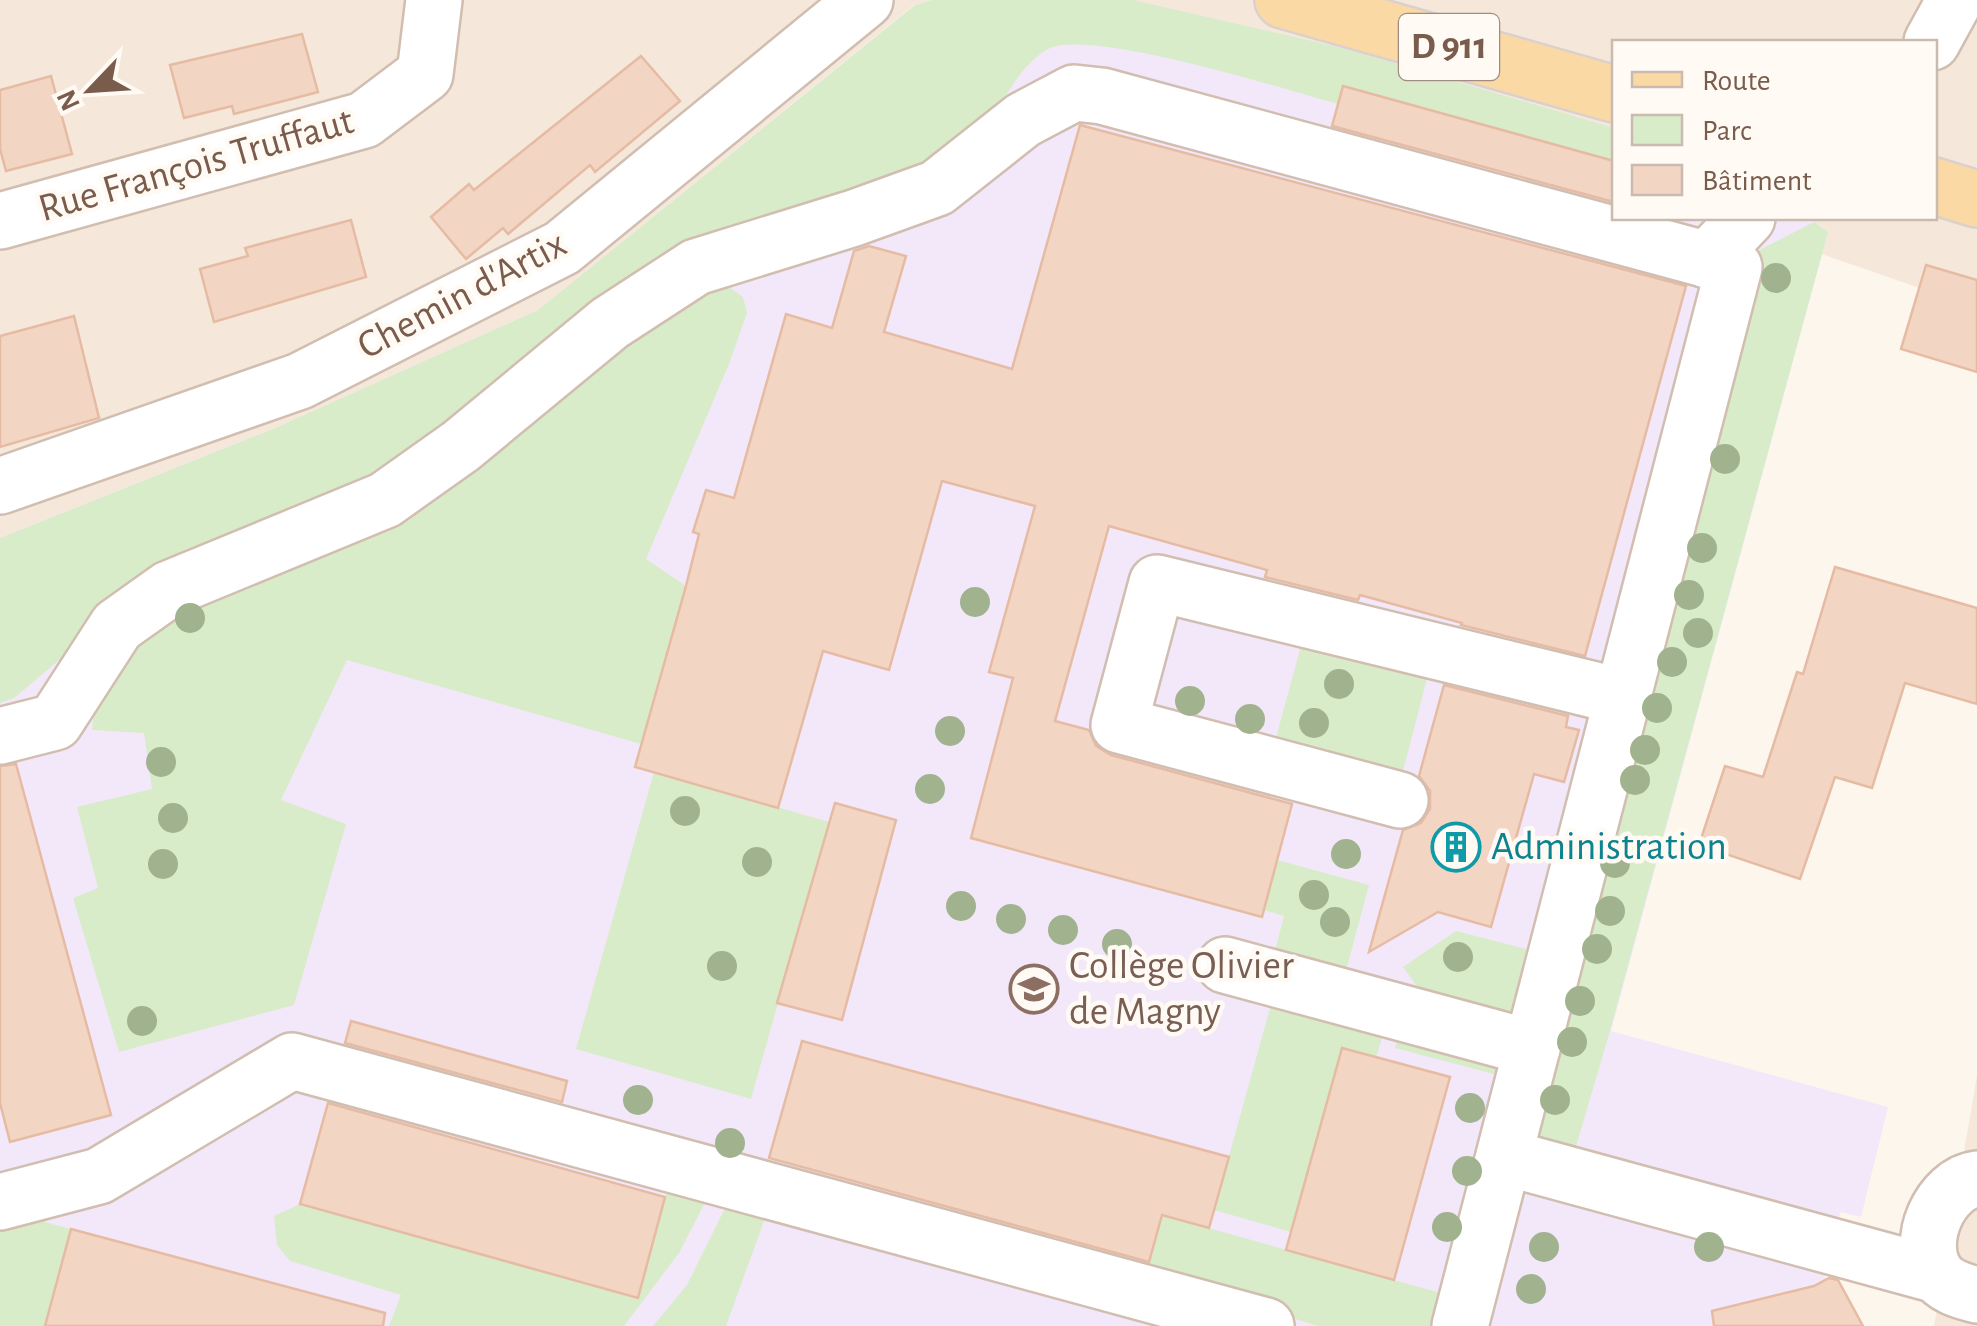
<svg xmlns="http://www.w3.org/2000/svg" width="1977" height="1326" font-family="'Alegreya Sans',sans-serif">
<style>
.residential{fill:#f5e8da}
.education{fill:#f3e8fa}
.green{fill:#d8ecc9}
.building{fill:#f3d5c3;stroke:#e6bba3;stroke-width:2.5}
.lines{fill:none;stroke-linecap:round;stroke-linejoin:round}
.minor-casing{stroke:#d1beb0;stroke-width:60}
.major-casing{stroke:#dad1cd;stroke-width:60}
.minor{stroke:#fff;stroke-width:55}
.major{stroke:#fbd9a5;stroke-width:55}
.tree{fill:#a0b28e}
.labels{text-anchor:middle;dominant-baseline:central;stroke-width:9;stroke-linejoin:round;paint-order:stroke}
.shield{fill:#fffaf3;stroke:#a28b7f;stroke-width:2.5}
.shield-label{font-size:38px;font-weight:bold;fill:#7a5c4d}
.street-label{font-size:40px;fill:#7a5c4d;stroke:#fffaf3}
.culture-label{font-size:40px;fill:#0d838f;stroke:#fffaf3;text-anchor:start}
.education-label{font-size:40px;fill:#785e54;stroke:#fffaf3;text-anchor:start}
</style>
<rect width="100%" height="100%" fill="#fdf6ec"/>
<g class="residential">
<path d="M0,0H932L914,5L538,310L275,428L0,538Z"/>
<path d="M1095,0H1977V308L1718,218H1934V42H1614V181Z"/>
<path d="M1977,1076V1326H1934Z"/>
</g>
<path class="education" d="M932,0H1133L1347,49L1614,128V218H1808L1828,232L1611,1031L1888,1107L1861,1217L1841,1212L1822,1271L1826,1279L1835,1275L1846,1296L1848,1326H0V538L275,428L538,310L915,5Z"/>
<g class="green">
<path d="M932,0H1133L1347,49L1614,128V161L1344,86L1338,104C1288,90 1087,27 1048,49C1016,67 1004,107 978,131C942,165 887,180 841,196L382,487L153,581L14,698L0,703V538L275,428L538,310L915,5Z"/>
<path d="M1814,222L1828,232L1610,1031L1574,1153L1523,1136L1744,258Z"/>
<path d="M723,283L743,297L747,313L729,364L646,559L686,586L641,744L347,660L281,800L346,824L294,1005L119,1052L73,898L98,888L77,807L152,789L144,733L92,730L97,675L133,626L630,326Z"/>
<path d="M1302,642L1428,675L1398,790L1271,756Z"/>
<path d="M654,772L829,822L751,1099L576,1049Z"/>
<path d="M1277,860L1369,885L1344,978L1273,958L1284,916L1264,910Z"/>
<path d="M1456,931L1542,953L1519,1026L1431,1006L1403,967Z"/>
<path d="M1272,1001L1384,1032L1376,1057L1291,1232L1214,1210Z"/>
<path d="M1398,1034L1508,1064L1505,1077L1395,1048Z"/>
<path d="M669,1184L711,1191L679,1253L624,1326H389L401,1295L290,1261L277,1245L274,1216L300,1204L638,1297Z"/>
<path d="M728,1202L768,1210L726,1326H653L687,1285Z"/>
<path d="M1162,1215L1444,1294L1438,1326H1318L1146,1272Z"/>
<path d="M26,1217L71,1229L45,1326H0V1219Z"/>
</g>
<g class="building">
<path d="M302,34L318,92L234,114L232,106L184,118L170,65Z"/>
<path d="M641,56L680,101L595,172L590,165L508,234L503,228L466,259L431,217L469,184L474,190Z"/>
<path d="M51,76L72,154L6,171L0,149V90Z"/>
<path d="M1343,86L1614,161V202L1332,126Z"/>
<path d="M1080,125L1686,286L1585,656L1461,625L1462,623L1360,595L1358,600L1265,577L1267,570L1109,526L1055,721L1089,730L1096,746L1111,755L1292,804L1262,917L971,838L1013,678L989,672L1035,506L942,481L889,670L823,651L778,808L635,767L686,586L699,534L693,532L706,490L734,498L786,314L832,328L854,251L869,246L906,256L884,332L1012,369Z"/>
<path d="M351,220L366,277L214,322L200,269L248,256L245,248Z"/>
<path d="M1926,265L1977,280V372L1901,349Z"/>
<path d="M74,316L99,418L0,447V336Z"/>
<path d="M1835,567L1977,608V704L1905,683L1872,788L1835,777L1800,879L1699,845L1725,766L1763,777L1797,672L1803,674Z"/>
<path d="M1444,685L1568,716L1566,727L1579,730L1564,782L1534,774L1491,927L1438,912L1369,952L1403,830L1421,823L1430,809V791L1419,776Z"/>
<path d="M16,764L111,1115L10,1142L0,1103V766Z"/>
<path d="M835,803L896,820L842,1020L777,1003Z"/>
<path d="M351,1021L567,1081L562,1102L345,1043Z"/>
<path d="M802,1041L1229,1157L1209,1228L1162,1215L1149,1262L769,1158Z"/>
<path d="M1342,1048L1450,1077L1394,1280L1286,1250Z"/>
<path d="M328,1103L665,1197L638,1298L300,1204Z"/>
<path d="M71,1229L385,1313L383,1326H45Z"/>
<path d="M1829,1278L1838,1280L1863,1326H1714L1712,1311L1814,1286Z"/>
</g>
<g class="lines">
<g class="minor-casing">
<g id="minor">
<path d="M1932,42L1955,0"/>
<path d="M0,221L364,120L425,74L434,0"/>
<path d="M1707,260L1747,218"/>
<path d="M0,486L300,381L562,248L865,0"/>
<path d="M0,736L55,722L117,626L169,589L385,500L461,446L610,323L696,267L854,218L937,188L1023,120L1074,93L1102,96L1734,267L1460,1326"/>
<path d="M1400,800L1119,725L1157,583L1623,697"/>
<path d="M1225,965L1532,1048"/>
<path d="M1504,1157L1937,1275"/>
<path d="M1977,1179C1940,1184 1915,1241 1936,1273C1945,1287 1962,1291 1977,1295"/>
<path d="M0,1202L99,1176L292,1061L1266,1326"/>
</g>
</g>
<g class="major-casing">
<g id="major">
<path d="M1283,0L1614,94"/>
<path d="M1934,186L1977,199"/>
</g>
</g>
<use href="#minor" class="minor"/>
<use href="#major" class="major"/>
</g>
<g class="tree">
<circle cx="1776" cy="278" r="15"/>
<circle cx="1725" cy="459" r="15"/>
<circle cx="1702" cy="548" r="15"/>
<circle cx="1689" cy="595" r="15"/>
<circle cx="975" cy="602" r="15"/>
<circle cx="190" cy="618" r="15"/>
<circle cx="1698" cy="633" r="15"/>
<circle cx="1672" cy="662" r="15"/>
<circle cx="1339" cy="684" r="15"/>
<circle cx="1190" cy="701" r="15"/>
<circle cx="1657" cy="708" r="15"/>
<circle cx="1250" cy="719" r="15"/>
<circle cx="1314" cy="723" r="15"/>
<circle cx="950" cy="731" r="15"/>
<circle cx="1645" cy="750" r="15"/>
<circle cx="161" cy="762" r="15"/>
<circle cx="1635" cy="780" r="15"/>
<circle cx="930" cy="789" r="15"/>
<circle cx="685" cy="811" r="15"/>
<circle cx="173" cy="818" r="15"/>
<circle cx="1346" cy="854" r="15"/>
<circle cx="757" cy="862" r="15"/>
<circle cx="1615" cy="863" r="15"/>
<circle cx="163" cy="864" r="15"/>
<circle cx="1314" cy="895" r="15"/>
<circle cx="961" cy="906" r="15"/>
<circle cx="1610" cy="911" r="15"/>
<circle cx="1011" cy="919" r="15"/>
<circle cx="1335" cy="922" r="15"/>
<circle cx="1063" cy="930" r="15"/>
<circle cx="1117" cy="944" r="15"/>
<circle cx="1597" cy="949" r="15"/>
<circle cx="1458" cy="957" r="15"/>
<circle cx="722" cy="966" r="15"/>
<circle cx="1580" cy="1001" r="15"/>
<circle cx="142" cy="1021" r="15"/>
<circle cx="1572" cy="1042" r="15"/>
<circle cx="638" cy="1100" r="15"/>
<circle cx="1555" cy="1100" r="15"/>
<circle cx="1470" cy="1108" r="15"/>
<circle cx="730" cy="1143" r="15"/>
<circle cx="1467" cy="1171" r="15"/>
<circle cx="1447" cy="1227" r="15"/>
<circle cx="1544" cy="1247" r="15"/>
<circle cx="1709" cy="1247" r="15"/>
<circle cx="1531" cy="1289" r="15"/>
</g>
<defs>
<g id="building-ring" transform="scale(2.5)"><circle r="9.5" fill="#fffaf3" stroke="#0f9aa8" stroke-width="1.5"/><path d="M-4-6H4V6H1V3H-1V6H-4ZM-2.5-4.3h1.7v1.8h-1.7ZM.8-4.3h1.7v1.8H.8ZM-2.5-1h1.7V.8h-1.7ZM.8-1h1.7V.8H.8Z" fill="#0f9aa8"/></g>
<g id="school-ring" transform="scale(2.5)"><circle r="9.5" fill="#fffaf3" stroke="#8d6e63" stroke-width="1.5"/><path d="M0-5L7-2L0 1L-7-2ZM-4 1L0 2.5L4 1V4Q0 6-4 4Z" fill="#8d6e63"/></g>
</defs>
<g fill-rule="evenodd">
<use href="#building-ring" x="1456" y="847"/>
<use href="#school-ring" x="1034" y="989"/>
</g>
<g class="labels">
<rect class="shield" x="1399" y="14" width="100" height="66" rx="8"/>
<g class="shield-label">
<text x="1449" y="47">D 911</text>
</g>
<g class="street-label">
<text transform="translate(196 165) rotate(-16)">Rue François Truffaut</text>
<text transform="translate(462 295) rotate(-28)">Chemin d'Artix</text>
</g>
<g class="culture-label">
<text x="1491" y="847">Administration</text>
</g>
<g class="education-label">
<text x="1069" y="966">Collège Olivier<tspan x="1069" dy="46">de Magny</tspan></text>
</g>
</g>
<rect x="1612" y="40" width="325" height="180" fill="#fffaf3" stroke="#cabbb1" stroke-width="2.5"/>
<rect x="1632" y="72" width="50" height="15" fill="#fbd9a5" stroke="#cabbb1" stroke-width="2.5"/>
<text x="1702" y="90" font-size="30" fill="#7a5c4d">Route</text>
<rect x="1632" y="115" width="50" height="30" fill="#d8ecc9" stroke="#cabbb1" stroke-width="2.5"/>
<text x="1702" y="140" font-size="30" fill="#7a5c4d">Parc</text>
<rect x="1632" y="165" width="50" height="30" fill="#f3d5c3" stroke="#cabbb1" stroke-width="2.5"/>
<text x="1702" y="190" font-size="30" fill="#7a5c4d">Bâtiment</text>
<g transform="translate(90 90) rotate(245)" stroke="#fffaf3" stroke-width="8" paint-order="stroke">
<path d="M0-8L18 38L0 25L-18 38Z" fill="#7a5c4d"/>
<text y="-15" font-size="28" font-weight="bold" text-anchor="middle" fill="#7a5c4d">N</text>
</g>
</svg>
